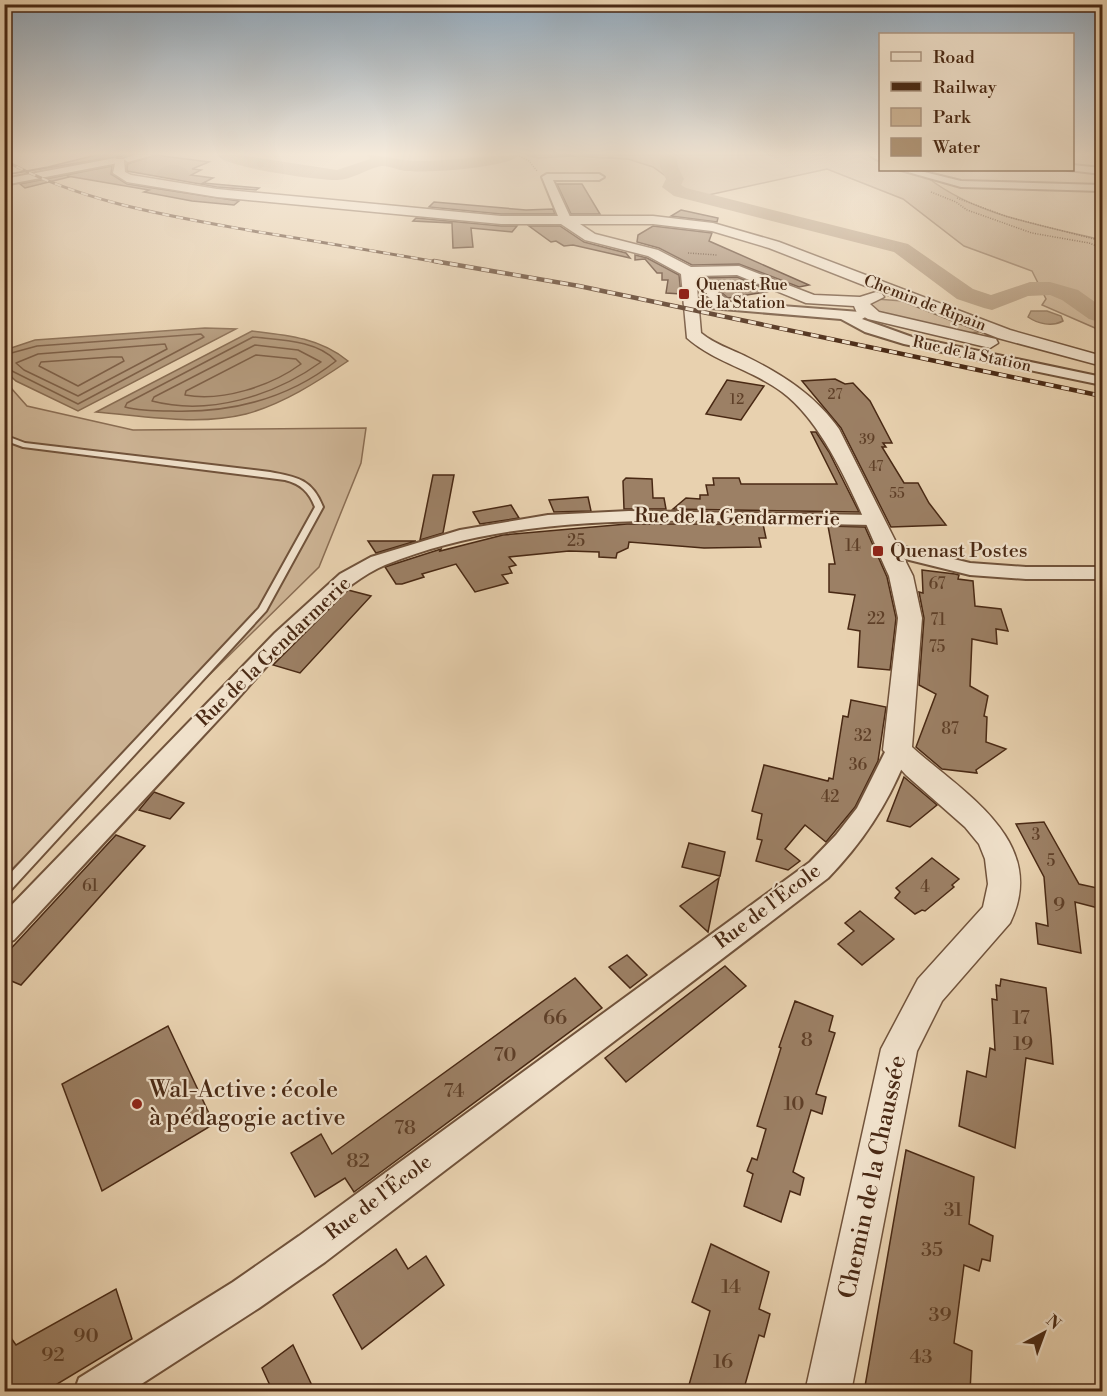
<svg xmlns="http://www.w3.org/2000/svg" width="1107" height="1396" font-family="'Libre Bodoni',serif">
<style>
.green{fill:#cdb495;stroke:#8b6e54;stroke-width:1.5}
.water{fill:#b2987a;stroke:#886c51;stroke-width:1.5}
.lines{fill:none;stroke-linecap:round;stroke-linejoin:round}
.shore{stroke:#7e6047;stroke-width:1.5}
.river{fill:#b2987a;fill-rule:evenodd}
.building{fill:#9c8065;stroke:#492914;stroke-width:1.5}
.service-casing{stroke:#71533b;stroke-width:4}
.minor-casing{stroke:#71533b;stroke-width:4}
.tertiary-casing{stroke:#71533b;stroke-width:3}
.path{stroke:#492914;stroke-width:1.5;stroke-dasharray:1 1.5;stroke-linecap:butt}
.service{fill:#f0e1cb;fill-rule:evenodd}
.minor{fill:#f0e1cb;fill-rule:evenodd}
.tertiary{fill:#f0e1cb;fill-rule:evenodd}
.rail-far1-casing{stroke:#492914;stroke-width:3}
.rail-casing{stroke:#492914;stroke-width:4.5}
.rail-far1{stroke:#f0e1cb;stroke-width:2;stroke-dasharray:7;stroke-linecap:butt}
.rail{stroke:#f0e1cb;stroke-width:3;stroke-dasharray:8;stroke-linecap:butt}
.poi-dot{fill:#8f2418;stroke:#f0e1cb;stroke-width:2}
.labels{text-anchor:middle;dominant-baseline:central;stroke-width:4.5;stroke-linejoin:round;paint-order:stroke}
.far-number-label{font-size:14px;fill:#5e3f28}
.far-poi-label{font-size:16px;fill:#492914;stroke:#f0e1cb;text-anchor:start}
.far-street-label{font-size:16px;fill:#492914;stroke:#f0e1cb}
.number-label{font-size:16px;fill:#5e3f28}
.street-label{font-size:20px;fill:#492914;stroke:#f0e1cb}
.poi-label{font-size:20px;fill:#492914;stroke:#f0e1cb;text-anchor:start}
.near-number-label{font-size:20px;fill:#5e3f28}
.near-poi-label{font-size:24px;fill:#492914;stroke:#f0e1cb;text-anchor:start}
.near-street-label{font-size:24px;fill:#492914;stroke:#f0e1cb}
</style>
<rect width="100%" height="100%" fill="#e8d1af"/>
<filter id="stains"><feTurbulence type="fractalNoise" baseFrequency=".00333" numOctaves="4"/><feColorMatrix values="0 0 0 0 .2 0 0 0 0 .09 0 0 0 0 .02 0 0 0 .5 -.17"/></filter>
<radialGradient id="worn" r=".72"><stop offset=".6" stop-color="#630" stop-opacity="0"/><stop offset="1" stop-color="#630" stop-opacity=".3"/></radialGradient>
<g class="green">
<path d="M527,155H880V170H923L921,172C970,215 1041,225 1102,240V331L1042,305L1046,299L1032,271L964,246L903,199L827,169L704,196L684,189L653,167L628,159L571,156L538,158Z"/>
<path d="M876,299L903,301L977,329L978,332L966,333L883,315L868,307Z"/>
<path d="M4,380L27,406L133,430L366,428L361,463L319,567L5,876Z"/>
</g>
<g class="water">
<path d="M1031,311H1047L1061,316L1063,321C1052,327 1038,324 1028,317Z"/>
<path d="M205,328L236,329L78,411L16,381L5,371V350L35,340Z"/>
<path d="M252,331C287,335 320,338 348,361C317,382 283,404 246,414C198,426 145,416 96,412Z"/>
</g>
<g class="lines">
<g class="shore">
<path d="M253,337C279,340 317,340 336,361C288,399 232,413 171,411C156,411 140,411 125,407L127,403Z"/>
<path d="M165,344L167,349L78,396L24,370L16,363L38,354Z"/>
<path d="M255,345L298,350L321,362C274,396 209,416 152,401L154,397Z"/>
<path d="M4,355L37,346L201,334L204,337L78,404L4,367"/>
<path d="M256,355L296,359L301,364C271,386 222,402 185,395L186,391Z"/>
<path d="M111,357H122L124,361L78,386L39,366L41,362Z"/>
</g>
<g class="river">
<path d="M217,155H239L337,170L370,159L367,155C384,155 399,161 417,161C451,161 485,155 519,155C510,168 426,173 408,171C399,171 388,165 381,166C366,169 352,180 337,180C318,180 226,168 217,155Z"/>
<path d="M660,155H676L678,167L684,179L681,185L686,188L908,244L973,289L991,295L1030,282H1050L1078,290L1102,307V323L1089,319L1062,300L1050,295L1028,296L992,310L984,308L957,299L894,252L674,196L662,187L666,179L660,167Z"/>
</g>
</g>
<g class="building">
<path d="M96,155H128L4,175L48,167Z"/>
<path d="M155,155L209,162L192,169L201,170L191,175L213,178L203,183L259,188L256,190L217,187L127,171V164Z"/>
<path d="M112,166L111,174L127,184L239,201L234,205L192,201L144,192L149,190L67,176L69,177L25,188L20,184Z"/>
<path d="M557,184H582L600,214H571Z"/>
<path d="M434,202L526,210L553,209L555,214H501L429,207Z"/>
<path d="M681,210L718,218L717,222L671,216Z"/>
<path d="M416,218L501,226H517L512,232L471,228L473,247L453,248L452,223L413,221Z"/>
<path d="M529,226H560L584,242L626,253L630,258L573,245L564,246L556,241L551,242Z"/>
<path d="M653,226L712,233L709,241L809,285L799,287L739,264L692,265L659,248L637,242L638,235Z"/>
<path d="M635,255L647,258L679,275L681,294L666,293L668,280H662V273H657L645,259L635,260Z"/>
<path d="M737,277L771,291L728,298L704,278Z"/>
<path d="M835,379L845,384L853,383L870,401L892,443H883L886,447H882L904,483H918L929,503L946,525L891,527L841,428L802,381Z"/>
<path d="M727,380L764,386L741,420L706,414Z"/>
<path d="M811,432H816L829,452L859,512L673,509L686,498L700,499V495H708L706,485H714L713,478H739L741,484H837Z"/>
<path d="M433,475H454L443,533L420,540Z"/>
<path d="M626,478L652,479L653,498H664L666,509H624L623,481Z"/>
<path d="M588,497L591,511L554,512L549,500Z"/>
<path d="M511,505L519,518L480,524L473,512Z"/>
<path d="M627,524H763L766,538H759L761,547L704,548L629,542L628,548L617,553L616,558L599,557V552L569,551L509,557L516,565L509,567L512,573L502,575L508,583L475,592L456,564L422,574L424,577L402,584H396L385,567L441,549L440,551L503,535Z"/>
<path d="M828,526L865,527L887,577L896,618L890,670L858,667L860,631L848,629L855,595L829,592V564H835Z"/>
<path d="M368,541H416L376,553Z"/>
<path d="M922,570L955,574L959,575L958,579L973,581L975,606L1001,609L1008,631L996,629L997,644L972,639L970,686L988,696L984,716L987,717L986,742L1006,749L976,770L977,773L942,769L916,747L936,694L919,685L924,618L919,592L923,593Z"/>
<path d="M348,590L371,596L300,673L273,665Z"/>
<path d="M851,700L886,707L878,761L855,807L826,842L805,825L785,849L800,861L788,870L756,861L762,840L757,839L762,814L752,811L764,765L828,781L829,778L833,779L843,716L848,717Z"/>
<path d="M904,777L937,805L910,827L887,821Z"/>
<path d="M154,792L184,803L170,819L139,810Z"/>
<path d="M1044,822L1079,884L1102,889V909L1075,902L1081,953L1038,944L1036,923L1048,926L1044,877L1016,824Z"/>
<path d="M116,835L145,846L21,985L4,978V956Z"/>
<path d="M689,843L725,852L720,876L682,867Z"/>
<path d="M932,858L959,879L952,885L954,887L925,911L922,910L915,914L895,898L900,892L896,888Z"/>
<path d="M719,878L708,932L680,906Z"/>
<path d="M860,911L894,939L862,965L838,944L854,931L845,923Z"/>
<path d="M627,955L647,975L630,988L609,967Z"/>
<path d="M725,966L746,986L626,1082L605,1058Z"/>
<path d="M575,978L602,1008L354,1192L345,1178L315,1197L291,1153L321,1134L332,1154Z"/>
<path d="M1001,979L1046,988L1051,1038L1053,1064L1026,1058L1015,1148L959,1126L967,1071L986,1077L990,1048L995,1050L992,999L997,1000L996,985L1000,986Z"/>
<path d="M795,1001L833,1016L829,1031L835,1033L816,1094L826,1097L822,1114L811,1110L793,1172L804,1178L800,1195L790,1191L781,1222L744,1206L753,1174L747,1171L752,1158L757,1160L766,1129L757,1126L781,1048L779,1047Z"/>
<path d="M168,1026L214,1124L102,1191L62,1084Z"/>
<path d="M906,1150L974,1177L969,1224L993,1236L990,1261L982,1259L979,1271L964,1265L954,1343L972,1351L970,1392H864Z"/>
<path d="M711,1244L769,1272L759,1309L770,1314L764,1337L759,1335L743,1392H687L710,1311L692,1302Z"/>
<path d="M396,1249L408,1269L426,1256L444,1285L362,1349L333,1295Z"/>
<path d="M116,1289L132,1339L44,1392H4V1328L16,1345Z"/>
<path d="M293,1345L315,1392H273L262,1368Z"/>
</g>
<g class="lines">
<g class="service-casing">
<path id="service" d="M4,435L25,443L270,472C297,477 312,479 323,507L266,611L8,893L4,894V880L259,608L315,507C309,492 301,484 285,480L23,447L4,440Z"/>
</g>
<g class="minor-casing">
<g id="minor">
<path d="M153,155L128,162L123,159L134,155Z"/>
<path d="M869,155H880V161Z"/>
<path d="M115,158L120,161L118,163L4,185V179Z"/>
<path d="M1072,165L1102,168V174L1068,170H1072Z"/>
<path d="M901,170H916L961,181L1102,185V191L961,187Z"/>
<path d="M547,174H599L604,177L599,180H553L572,221L566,224L560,221L542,177Z"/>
<path d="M688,268L730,302L860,312L867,316L862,319L912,337L1102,377V385L904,344L865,332L841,319L686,306L684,303L691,299L713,301L684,275V269Z"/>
<path d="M629,511L874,515L883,520L874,525C717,523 534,504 385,565C334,586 269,664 231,706C158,784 86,862 14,940L4,944V913L275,633L340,574L371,557L460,530L548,515Z"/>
<path d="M888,543L970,563L1026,567H1102V579H1026L970,575L881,553L879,549L881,545Z"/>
<path d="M897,741L905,744L909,750C891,799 865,840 828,878L325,1262L259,1308L129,1392H74L79,1378L233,1282L299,1236L810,862L836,835L857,808L889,744Z"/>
</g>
</g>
<g class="tertiary-casing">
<path id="tertiary" d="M116,159H124L125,172L131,175L217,189L501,216H653L713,223L779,242L1010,330L1102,356V366L998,338L769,248L712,231L653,224H580L595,234L658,250L691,267L739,266L814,295L860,297L876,292L882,294L884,297L870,304L879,312L996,339L998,343L990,348L868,319L857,313L854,306L806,303L737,275L696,276L701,333C714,344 731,349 747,357C783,375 815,395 839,429L913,576L922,618L912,747C962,792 1050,841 1010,923L942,1001L917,1051L851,1392H805L881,1049L918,979L983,907L988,884L985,859L979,844L965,827L906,775L883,750L898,618L889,576C863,520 831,428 782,392C753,370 714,362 687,338L681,274L648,256L585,240L561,224H501L217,197L127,182L113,173Z"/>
</g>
<g class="path">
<path d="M517,155L529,161L537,171"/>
<path d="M931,192L956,202L967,210L1032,233L1089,243L1102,248"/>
<path d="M957,198L1008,217L1102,241"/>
<path d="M688,253L717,255"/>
</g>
<use href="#service" class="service"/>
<use href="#minor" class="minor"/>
<use href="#tertiary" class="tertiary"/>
<g class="rail-far1-casing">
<path id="rail-far1" d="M4,160C80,202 169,216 253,231C316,241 380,252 443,263"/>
</g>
<g class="rail-casing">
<path id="rail" d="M434,261L579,286L1102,396"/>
</g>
<use href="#rail-far1" class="rail-far1"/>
<use href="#rail" class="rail"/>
</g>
<linearGradient id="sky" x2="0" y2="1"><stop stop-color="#92a9bc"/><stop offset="0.44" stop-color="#f5eadb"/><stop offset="1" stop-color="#f5eadb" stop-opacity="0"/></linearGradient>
<rect width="1107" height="350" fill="url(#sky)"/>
<g class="poi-dot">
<rect x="678" y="288" width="12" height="12" rx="3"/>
<rect x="872" y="545" width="12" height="12" rx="3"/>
<circle cx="137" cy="1104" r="6"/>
</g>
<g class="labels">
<g class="far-number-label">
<text x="835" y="395">27</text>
<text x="737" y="400">12</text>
<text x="867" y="440">39</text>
<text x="876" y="467">47</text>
<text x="897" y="494">55</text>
</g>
<g class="far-poi-label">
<text x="696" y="285">Quenast Rue<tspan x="696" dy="18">de la Station</tspan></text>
</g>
<g class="far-street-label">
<text transform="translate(925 303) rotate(21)">Chemin de Ripain</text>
<text transform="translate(972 354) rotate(12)">Rue de la Station</text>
</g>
<g class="number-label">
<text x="576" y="541">25</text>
<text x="853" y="546">14</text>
<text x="937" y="584">67</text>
<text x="876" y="619">22</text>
<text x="938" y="620">71</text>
<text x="937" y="647">75</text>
<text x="950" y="729">87</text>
<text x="863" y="736">32</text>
<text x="858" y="765">36</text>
<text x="830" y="797">42</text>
<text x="1036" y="835">3</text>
<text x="1051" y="861">5</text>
<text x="90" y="886">61</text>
<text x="925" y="887">4</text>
</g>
<g class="street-label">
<text transform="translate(737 518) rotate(1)">Rue de la Gendarmerie</text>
<text transform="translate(274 652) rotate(-44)">Rue de la Gendarmerie</text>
<text transform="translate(768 907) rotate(-37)">Rue de l'École</text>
<text transform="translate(379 1198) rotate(-37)">Rue de l'École</text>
</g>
<g class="poi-label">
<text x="890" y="551">Quenast Postes</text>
</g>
<g class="near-number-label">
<text x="1059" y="905">9</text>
<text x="555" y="1018">66</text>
<text x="1021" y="1018">17</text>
<text x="807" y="1040">8</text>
<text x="1023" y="1044">19</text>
<text x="505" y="1055">70</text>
<text x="454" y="1091">74</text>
<text x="794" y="1104">10</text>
<text x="405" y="1128">78</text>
<text x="358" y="1161">82</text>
<text x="953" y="1210">31</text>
<text x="932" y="1250">35</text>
<text x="731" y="1287">14</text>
<text x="940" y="1315">39</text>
<text x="86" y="1336">90</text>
<text x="53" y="1355">92</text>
<text x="921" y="1357">43</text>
<text x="723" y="1362">16</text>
</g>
<g class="near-poi-label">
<text x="149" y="1090">Wal-Active : école<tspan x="149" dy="28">à pédagogie active</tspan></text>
</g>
<g class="near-street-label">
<text transform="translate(873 1177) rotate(-78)">Chemin de la Chaussée</text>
</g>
</g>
<rect width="1107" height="1396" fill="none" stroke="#e8d1af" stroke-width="24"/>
<rect x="6" y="6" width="1095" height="1384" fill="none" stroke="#492914" stroke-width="3"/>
<rect x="12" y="12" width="1083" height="1372" fill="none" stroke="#492914" stroke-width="1.5"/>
<rect x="879" y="33" width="195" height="138" fill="#f0e1cb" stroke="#ad9782" stroke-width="1.5"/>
<rect x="891" y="52" width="30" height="9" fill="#f0e1cb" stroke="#ad9782" stroke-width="1.5"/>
<text x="933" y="63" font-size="18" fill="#492914">Road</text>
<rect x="891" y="82" width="30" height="9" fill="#492914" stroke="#ad9782" stroke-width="1.5"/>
<text x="933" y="93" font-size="18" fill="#492914">Railway</text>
<rect x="891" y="108" width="30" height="18" fill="#cdb495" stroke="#ad9782" stroke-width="1.5"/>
<text x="933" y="123" font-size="18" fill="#492914">Park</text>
<rect x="891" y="138" width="30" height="18" fill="#b2987a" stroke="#ad9782" stroke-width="1.5"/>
<text x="933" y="153" font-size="18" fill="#492914">Water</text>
<g transform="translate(1044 1333) rotate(41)" stroke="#f0e1cb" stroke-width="4.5" paint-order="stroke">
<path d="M0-4.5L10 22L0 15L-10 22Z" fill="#492914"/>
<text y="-9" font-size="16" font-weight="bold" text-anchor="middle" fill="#492914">N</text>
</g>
<rect width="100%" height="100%" filter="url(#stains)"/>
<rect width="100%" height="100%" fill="url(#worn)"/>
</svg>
